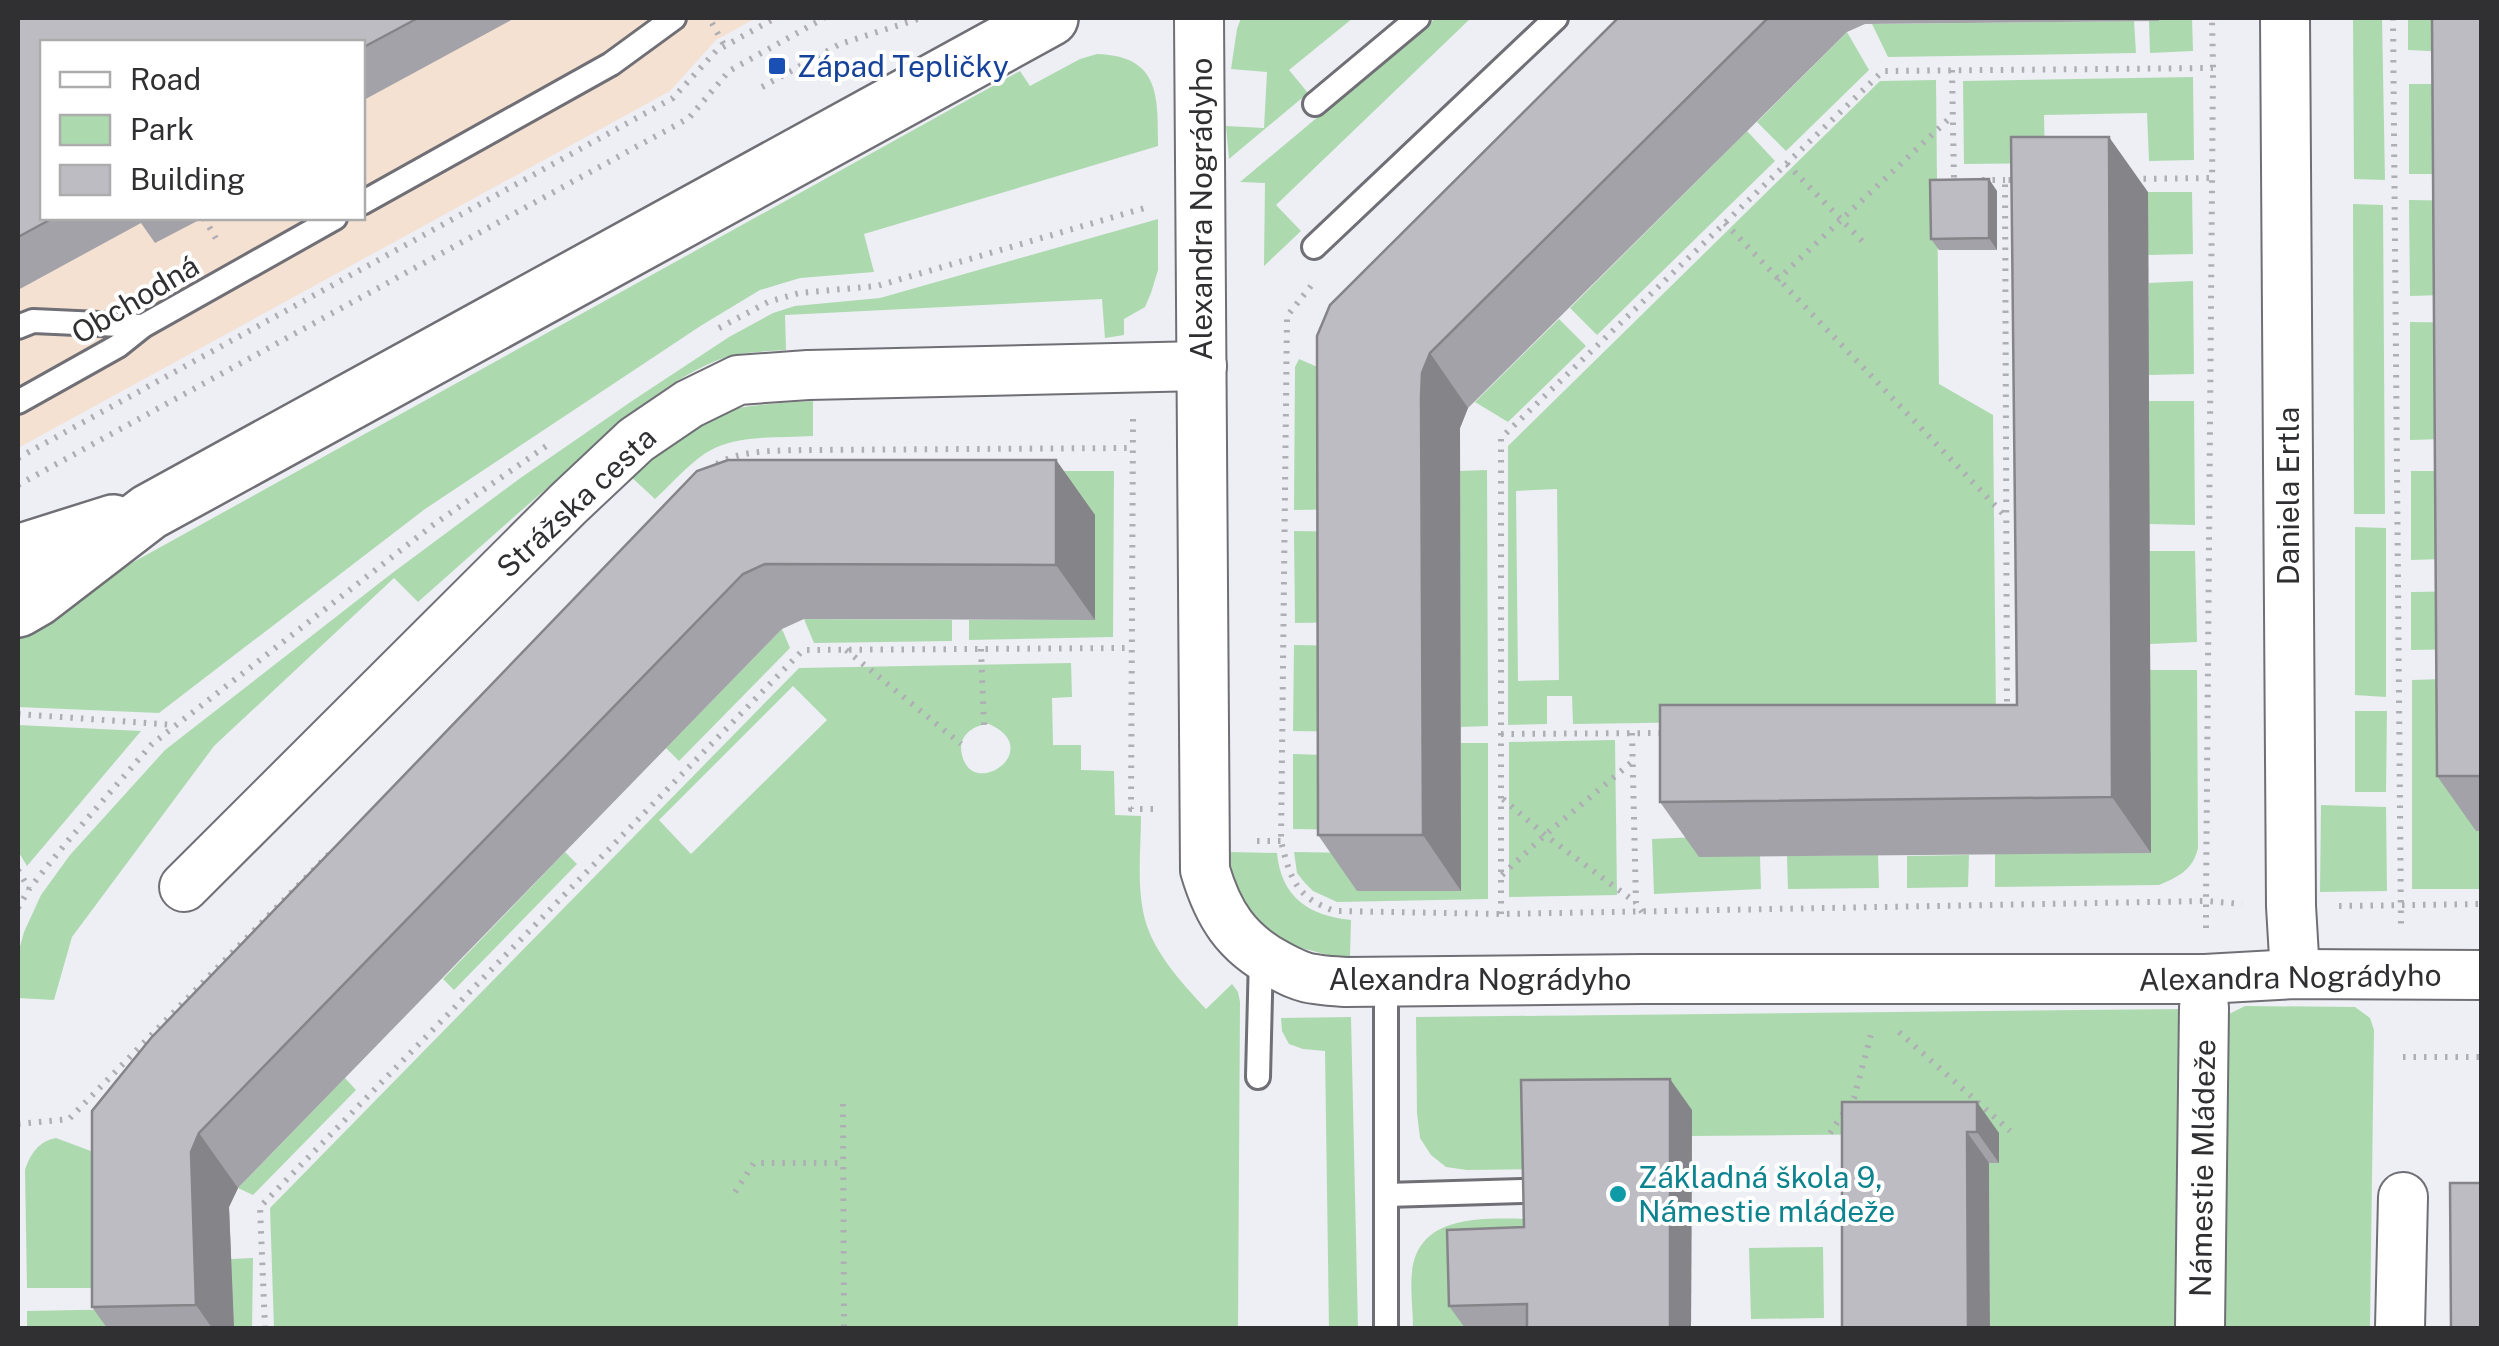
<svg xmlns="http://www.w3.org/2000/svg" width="2499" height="1346" font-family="'Public Sans',sans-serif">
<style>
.commercial{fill:#f4e1d1;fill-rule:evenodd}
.green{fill:#acdaae;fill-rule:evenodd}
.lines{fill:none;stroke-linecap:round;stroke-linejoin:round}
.lane-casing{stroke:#6f6f75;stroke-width:28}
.street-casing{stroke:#6f6f75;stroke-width:52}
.secondary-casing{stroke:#6f6f75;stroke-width:60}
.path{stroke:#aeaeb4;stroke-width:6;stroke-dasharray:2.5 8;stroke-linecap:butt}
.lane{stroke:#fff;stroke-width:22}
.street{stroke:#fff;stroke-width:48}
.secondary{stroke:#fff;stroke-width:55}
.wall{fill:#a3a2a8}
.shaded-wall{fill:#858488}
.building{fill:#bebcc3;stroke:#858488;stroke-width:2.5}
.transit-dot{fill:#1a4fb4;stroke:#fff;stroke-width:4}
.culture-dot{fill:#0f9aa8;stroke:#fff;stroke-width:4}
.labels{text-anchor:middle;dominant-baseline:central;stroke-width:8;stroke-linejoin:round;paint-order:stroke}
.transit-label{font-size:30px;fill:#164399;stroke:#fff;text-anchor:start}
.street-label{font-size:30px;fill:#303033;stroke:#fff}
.culture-label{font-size:30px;fill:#0d838f;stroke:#fff;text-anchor:start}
</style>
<rect width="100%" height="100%" fill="#eeeef5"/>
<path class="commercial" d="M18,18H756L716,40L670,91L18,448ZM42,42H362V218H42Z"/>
<g class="green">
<path d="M1241,18H1353L1289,70L1308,93L1229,159L1226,126L1264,128L1267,72L1231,69L1237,29Z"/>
<path d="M1436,18H1471L1276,205L1301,231L1264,266L1265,183L1240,182Z"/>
<path d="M2159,18H2192L2193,51L2150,53L2149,21H2159Z"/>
<path d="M2353,18H2382L2385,180L2354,179Z"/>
<path d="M2408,18H2470L2471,53L2408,50Z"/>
<path d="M2134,21L2136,53L1888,57L1872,24Z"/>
<path d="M1847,32L1869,70L1786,151L1757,122Z"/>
<path d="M1097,54C1160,56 1158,96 1158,146L864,234L874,272L800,278L760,290L702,325L425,509L159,713L18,707V626L1020,71L1030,86L1080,59Z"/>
<path d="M2193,77L2194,160L2149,161L2147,113L2044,115L2045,163L1964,164L1963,81Z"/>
<path d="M1936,80L1939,384L1993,415L1996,718L1573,724L1572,696H1547V724L1508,725V446L1880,81ZM1557,489L1559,680L1518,681L1516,491Z"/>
<rect x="2409" y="84" width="62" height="90"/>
<path d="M1747,131L1775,161L1597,335L1570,308Z"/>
<path d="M2148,192H2192L2193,254L2148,255Z"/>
<path d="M2409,200L2471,201L2472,294L2410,296Z"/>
<path d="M2353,204L2383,205L2385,514H2354Z"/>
<path d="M1158,219V270L1151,293L1145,307L1124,319V335L1105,338L1102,299L785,315L786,350C763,352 740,351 718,360C659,384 610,432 563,474C515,516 466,559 418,602L394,578L214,746L72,937L54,1000L18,998V954L24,932L41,895L70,855L165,750L391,574L519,479L632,401L729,337L773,313L795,306L880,298Z"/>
<path d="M2193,281L2194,374L2148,375L2149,283Z"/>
<path d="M1559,319L1586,346L1508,422L1475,402Z"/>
<path d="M2410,322L2472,323L2473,438L2410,440Z"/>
<path d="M1299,359L1359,385L1356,509L1294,510L1295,367Z"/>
<path d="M813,401V436C782,438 745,435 717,447C695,456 672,484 655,499L628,474C646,459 664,441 683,429C722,404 769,404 813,401Z"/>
<path d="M2149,401H2194L2195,525L2149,524Z"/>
<path d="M1487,470L1488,726L1461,727L1460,471Z"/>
<path d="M1044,471H1114L1113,637L969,640V620H1095Z"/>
<path d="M2411,471H2474V558L2411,560Z"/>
<path d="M2355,527L2386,528V697L2355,695Z"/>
<path d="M1294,531L1356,532L1357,622L1295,623Z"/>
<path d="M2149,551H2195L2197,642L2150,644Z"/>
<path d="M2474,591L2475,649L2411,650V592Z"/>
<path d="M804,619L952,620V641L814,643Z"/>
<path d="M782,629L790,648L679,761L666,748Z"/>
<path d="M1294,645L1357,646V732L1293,731Z"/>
<path d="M1071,663L1072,697L1052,698L1053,745H1081V770L1114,771L1115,815L1141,816C1141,846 1137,880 1143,911C1150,949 1180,981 1206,1009L1232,984L1238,992L1240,1002L1238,1328H274L270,1208L799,668ZM793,686L827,720L691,854L659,820ZM989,724C1046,749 973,801 962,755C957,736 973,725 989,724Z"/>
<path d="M2150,670H2197L2198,848C2193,870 2178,877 2159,885L1995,887V854L2150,852Z"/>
<path d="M2475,678L2476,831H2481V889H2412V680Z"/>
<path d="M2355,711H2387L2386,792H2355Z"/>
<path d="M18,725L141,731L27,866L18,851Z"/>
<path d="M1615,740L1617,895L1509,897V742Z"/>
<path d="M1461,743H1488V899L1337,902L1313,891L1305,883L1297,873L1294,852L1357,853L1461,890Z"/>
<path d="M1293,754L1356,756L1357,830L1293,829Z"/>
<path d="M2321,805L2386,807L2387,891L2320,892Z"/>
<path d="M1699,837L1760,856L1761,889L1654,894L1652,839Z"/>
<path d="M565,852L577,864L454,990L443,979Z"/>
<path d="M1231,852L1277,853C1281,897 1309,916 1351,920L1350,957L1332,956L1282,943L1242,909L1230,873Z"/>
<path d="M1878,855L1879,888L1788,889L1787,856Z"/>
<path d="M1969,855L1968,887L1907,888V856Z"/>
<path d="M2245,1006L2355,1007L2370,1018L2374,1030L2370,1328H2224V1022L2229,1014Z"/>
<path d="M2186,1009L2185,1328H1990L1989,1163L1999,1162L1998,1133L1692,1136L1544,1169L1467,1170L1446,1167L1431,1155L1420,1138L1417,1113L1416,1017Z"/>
<path d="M1351,1017L1358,1328H1329L1325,1051L1303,1049L1289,1044L1282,1031L1281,1018Z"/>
<path d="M345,1078L356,1090L253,1195L238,1188Z"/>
<path d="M56,1138L131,1166V1288H27L25,1170C30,1154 39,1141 56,1138Z"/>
<path d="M1546,1219L1470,1328H1413C1413,1310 1410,1290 1412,1272C1419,1207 1499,1220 1546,1219Z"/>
<path d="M1823,1247L1824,1318L1751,1319L1749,1248Z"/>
<path d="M253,1258L252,1328H234L231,1259Z"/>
<path d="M131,1309L130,1328H27V1311Z"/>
</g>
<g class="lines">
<g class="lane-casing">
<g id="lane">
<path d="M1315,104L1418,18"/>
<path d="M362,203L611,64L674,18"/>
<path d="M1314,247L1556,18"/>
<path d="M18,327L33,321L143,326"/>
<path d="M18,402L118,346L143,326L335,218"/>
<path d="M1258,1077L1261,956"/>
<path d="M1386,1195L1522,1191"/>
<path d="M1386,1328V981"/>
</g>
</g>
<g class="street-casing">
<g id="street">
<path d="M1199,18L1205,870C1218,914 1236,943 1278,965C1289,971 1302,978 1315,979C1325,981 1335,981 1346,982L1643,979H2205L2295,974L2482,975"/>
<path d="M2285,18L2291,906L2295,974"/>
<path d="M184,887L568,504L636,440L689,404L738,380L808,375L1202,366"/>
<path d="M2200,1328L2204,1007"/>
<path d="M2400,1328L2403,1197"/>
</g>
</g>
<g class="secondary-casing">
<g id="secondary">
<path d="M18,553L113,523"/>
<path d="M18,609L37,598L149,512L1050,18"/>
</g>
</g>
<g class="path">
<path d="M2393,18L2401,926"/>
<path d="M712,23L724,45"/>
<path d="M1952,70L1954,180H1959"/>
<path d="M762,87L840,44L921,18"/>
<path d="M1787,164L1865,244"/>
<path d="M2133,179L2212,178"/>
<path d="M1982,180H2005"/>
<path d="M204,218L218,242"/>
<path d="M1725,223L2007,518"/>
<path d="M1777,280L1953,115"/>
<path d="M1311,286L1287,316L1281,841C1290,878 1296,898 1335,911L1501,914L2206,901L2213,68L2212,18"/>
<path d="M719,328L768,302L799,293L877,286L1148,207"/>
<path d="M1133,419L1131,809H1154"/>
<path d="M18,458L673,98L716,51L775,18"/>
<path d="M708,470C735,449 772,451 804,450L1133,448"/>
<path d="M18,485L689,118L729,71L824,18"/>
<path d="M981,649L984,725"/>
<path d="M846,650L961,744"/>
<path d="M2007,712L2005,180H2016"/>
<path d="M18,714L175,725"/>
<path d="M1632,733L1636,903L1642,912"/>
<path d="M1501,734L1668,733"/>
<path d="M1503,799L1545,835L1635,902"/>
<path d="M1257,841H1281"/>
<path d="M18,870L29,889"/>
<path d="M1502,875L1545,835L1632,762"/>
<path d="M2339,906L2482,904"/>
<path d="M18,908L29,889L66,843L152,744L433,525L552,442"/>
<path d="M1501,914V438L1883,71L2213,68"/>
<path d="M2206,928V901L2242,904"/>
<path d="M1899,1032L2010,1131"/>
<path d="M2403,1057H2482"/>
<path d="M843,1104L844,1328"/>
<path d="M18,1124L69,1119L331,852"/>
<path d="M1830,1133L1854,1098L1872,1031"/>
<path d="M735,1192L754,1163H844"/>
<path d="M265,1328L260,1207L803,650L1132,648"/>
</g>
<use href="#lane" class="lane"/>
<use href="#street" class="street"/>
<use href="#secondary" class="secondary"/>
</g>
<g class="wall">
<path d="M18,18H515L362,101V42L42,218H203L155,243L141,223L18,290Z"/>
<path d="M1618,18H2159V21L1865,24L1847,32L1468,408L1460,428V452L1461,891H1357L1318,835L1317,336Z"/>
<path d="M2482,18V831H2476L2437,776Z"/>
<path d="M1997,191V250H1939L1931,239Z"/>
<path d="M2148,192L2151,853L1699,857L1660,802L2017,705Z"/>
<path d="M1056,460L1095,515V620L804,619L782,629L238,1188L229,1207L234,1328H107L92,1307V1111L697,471Z"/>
<path d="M1842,1102L1999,1133V1163H1989Z"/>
<path d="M1692,1110L1691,1328H1465L1449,1306L1524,1227Z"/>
</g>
<g class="shaded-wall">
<path d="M2109,137L2148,192L2151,853L2112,797Z"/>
<path d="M1989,179L1997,191V250L1989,238Z"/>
<path d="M1430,353L1468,408L1460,428L1461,891L1423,835L1422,373Z"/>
<path d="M1056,460L1095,515V620L1056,565Z"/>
<path d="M1670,1079L1692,1110L1691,1328H1670Z"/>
<path d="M1977,1102L1999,1133V1163L1977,1132Z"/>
<path d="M1967,1132L1989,1163L1990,1328H1968Z"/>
<path d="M199,1133L238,1188L229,1207L234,1328H212L196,1305L191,1152Z"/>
</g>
<g class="building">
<path d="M18,18H418L362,48V42H42V218H53L18,237Z"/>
<path d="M1618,18H1768L1430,353L1422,373L1421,397L1423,835H1318L1317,336L1330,305Z"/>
<path d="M2432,18H2482V776H2437Z"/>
<path d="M2011,137H2109L2112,797L1660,802V705H2017Z"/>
<path d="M1989,179V238L1931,239L1930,180Z"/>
<path d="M728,460H1056V565L765,564L743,574L199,1133L191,1152L196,1305L92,1307V1111L151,1038L697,471Z"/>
<path d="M1670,1079V1328H1527V1304L1449,1306L1447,1230L1524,1227L1521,1080Z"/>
<path d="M1842,1102H1977V1132H1967L1968,1328H1842Z"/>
<path d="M2450,1183H2482V1328H2451Z"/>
</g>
<rect class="transit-dot" x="767" y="56" width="20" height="20" rx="5"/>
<circle class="culture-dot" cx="1618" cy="1194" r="10"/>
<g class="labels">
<g class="transit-label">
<text x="797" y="66">Západ Tepličky</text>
</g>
<g class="street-label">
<text transform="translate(1201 209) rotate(-90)">Alexandra Nográdyho</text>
<text transform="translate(135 299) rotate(-31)">Obchodná</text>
<text transform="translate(2288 496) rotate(-90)">Daniela Ertla</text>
<text transform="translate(576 502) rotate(-43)">Strážska cesta</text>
<text transform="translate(2290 977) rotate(-1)">Alexandra Nográdyho</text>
<text x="1480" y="979">Alexandra Nográdyho</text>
<text transform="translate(2202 1168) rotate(-89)">Námestie Mládeže</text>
</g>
<g class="culture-label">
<text x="1638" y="1177">Základná škola 9,<tspan x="1638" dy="34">Námestie mládeže</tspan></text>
</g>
</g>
<rect width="2499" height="1346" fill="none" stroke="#303033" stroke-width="40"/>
<rect x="40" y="40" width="325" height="180" fill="#ffffff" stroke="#acacad" stroke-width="2.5"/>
<rect x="60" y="72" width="50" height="15" fill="#ffffff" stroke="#acacad" stroke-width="2.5"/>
<text x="130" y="90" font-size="30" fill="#303033">Road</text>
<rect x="60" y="115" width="50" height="30" fill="#acdaae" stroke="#acacad" stroke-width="2.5"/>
<text x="130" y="140" font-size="30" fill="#303033">Park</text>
<rect x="60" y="165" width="50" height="30" fill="#bebcc3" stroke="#acacad" stroke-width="2.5"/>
<text x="130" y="190" font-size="30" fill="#303033">Building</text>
</svg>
